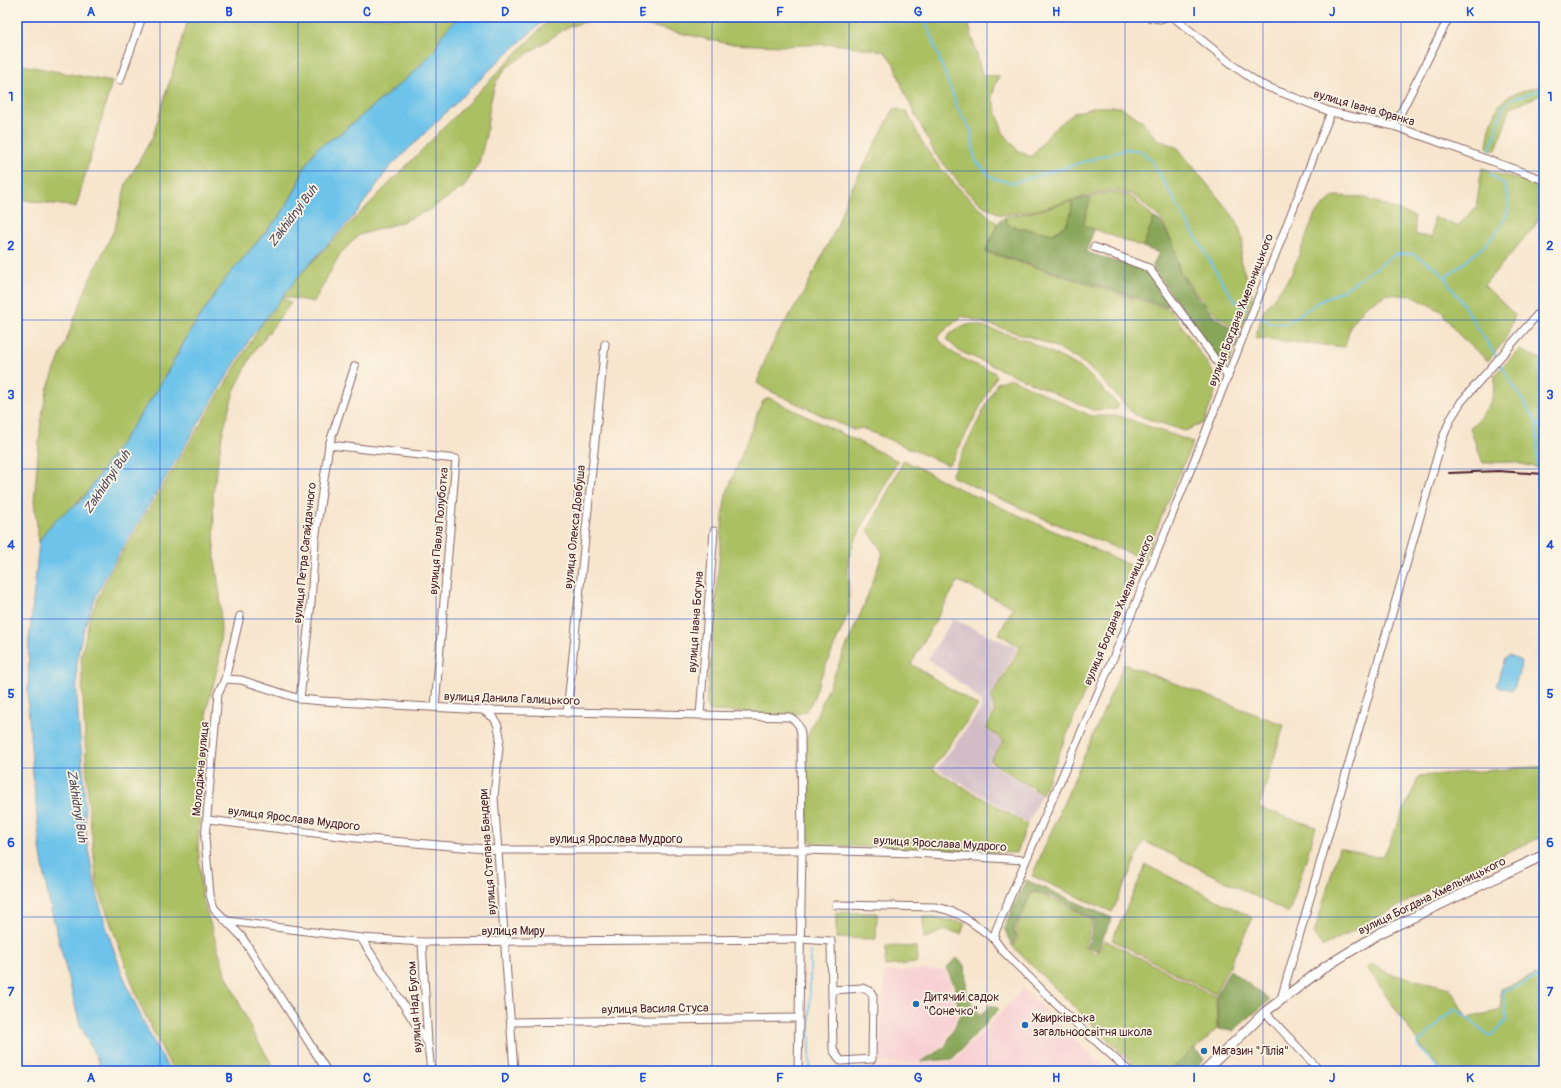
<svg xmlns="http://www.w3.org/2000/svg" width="1561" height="1088" font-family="Pangolin,sans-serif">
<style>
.built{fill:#f7cfd3}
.industrial{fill:#d2bdc7}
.green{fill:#abc064;stroke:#7a7048}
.forest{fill:#88a65a;stroke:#696242}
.water{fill:#6dc3ea;stroke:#5c718a}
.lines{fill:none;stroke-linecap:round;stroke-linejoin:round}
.stream{stroke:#6dc3ea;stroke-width:2}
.minor-casing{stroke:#876464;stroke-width:9}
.tertiary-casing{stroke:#876464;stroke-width:11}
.minor{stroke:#fff;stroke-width:7}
.tertiary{stroke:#fff;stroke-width:9}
.rail{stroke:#4a1f2b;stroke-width:2}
.grid{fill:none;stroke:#1d4ed8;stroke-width:1;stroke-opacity:0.55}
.poi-dot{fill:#1f6fb2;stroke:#fcf5e5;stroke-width:1.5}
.labels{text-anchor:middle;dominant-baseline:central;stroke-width:3.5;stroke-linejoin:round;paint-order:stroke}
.street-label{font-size:12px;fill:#4a1f2b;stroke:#fcf5e5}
.poi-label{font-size:12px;fill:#4a1f2b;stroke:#fcf5e5;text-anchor:start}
.water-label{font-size:13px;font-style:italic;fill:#545064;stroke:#fcf5e5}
.neatline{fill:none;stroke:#1d4ed8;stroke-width:1.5}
.grid-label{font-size:13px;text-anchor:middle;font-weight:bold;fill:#1d4ed8}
</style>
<rect width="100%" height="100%" fill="#fcf5e5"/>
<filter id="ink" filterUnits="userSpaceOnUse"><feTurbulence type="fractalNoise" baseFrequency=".025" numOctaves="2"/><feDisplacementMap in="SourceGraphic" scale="8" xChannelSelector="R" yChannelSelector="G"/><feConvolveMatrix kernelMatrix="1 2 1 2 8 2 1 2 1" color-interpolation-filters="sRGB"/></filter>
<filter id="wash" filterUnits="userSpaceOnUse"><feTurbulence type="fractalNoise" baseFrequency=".012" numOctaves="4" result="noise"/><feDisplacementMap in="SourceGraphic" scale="16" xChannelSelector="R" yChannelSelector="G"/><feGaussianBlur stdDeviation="0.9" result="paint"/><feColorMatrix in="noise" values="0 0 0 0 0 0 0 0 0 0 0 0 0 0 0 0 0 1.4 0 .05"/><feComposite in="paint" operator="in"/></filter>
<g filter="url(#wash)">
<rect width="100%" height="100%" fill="#f7e5cd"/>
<g class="built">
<path d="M917,970H945L951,987L957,1017L942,1047L915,1063H878L885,972Z"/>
<path d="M1023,989L1102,1066L1096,1071H869L871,1067L953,1062Z"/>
</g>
<path class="industrial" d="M953,619L1017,648L991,696L992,713L984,728L1003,741L989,762L1041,795L1028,823L937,769L981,709V702L970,690L928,659Z"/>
<g class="green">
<path d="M189,17H458L441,36L435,50L413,73L341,133L317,148L304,168L296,189L282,213L227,277L191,330L156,392L88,491C72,512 52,517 39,543L34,501L41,420L47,390L89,281L115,228L126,184L153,136Z"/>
<path d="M552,17H967L982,75L1000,76L996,83L992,97L1003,132L1017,150L1031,157L1053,130L1074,113L1096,107H1121L1142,121L1157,139L1178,148L1237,221L1243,242L1240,260L1253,297L1241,332L1218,316L1199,297L1180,272L1174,246L1161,219L1132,194L1110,190L1033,211L1001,215L984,206L968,193L935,154L905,94L894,64L884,51L834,44L782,46L729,44L640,24L591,20L568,27L507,67L496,82L490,104L486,135L479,163L464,187L429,210L399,223L359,235L340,254L314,302L280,296L291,303L253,353L234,391L222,436L213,493L215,560L220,595L221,631L219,662L207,709V730L198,844L202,896L225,972L253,1033L276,1071H173L140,1005L97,885L88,801L81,658L90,616L108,576L279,296Z"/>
<path d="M17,64L112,82L76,207L17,199V145L19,137H17Z"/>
<path d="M1544,85V94L1511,107L1496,150H1490L1487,147C1489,130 1494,103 1511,95C1521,90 1534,89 1544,85Z"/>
<path d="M894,109L906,111C913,123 918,135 925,147C945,177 970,200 997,223L986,252L1171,310L1219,381L1204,423L1185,431L1133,414L1104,382L1085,364L1060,349L1036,339L962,316L937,337C953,357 971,363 994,372L996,376L952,461L948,465L862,428L853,430L766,389L757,383L767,355L780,330L802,296L837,226L847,197Z"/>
<path d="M1482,168L1544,188V209L1534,227L1484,285L1515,315L1505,340L1488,361L1458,334L1441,311L1412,296L1387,294L1366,306L1350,326L1345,347L1255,338L1263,312L1291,275L1315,214L1334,196L1363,197L1414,216L1416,235L1432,237L1434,217L1457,226L1476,208Z"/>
<path d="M1110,192L1131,196L1154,218L1143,247L1082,225L1091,197Z"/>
<path d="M1072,201C1072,219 1068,225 1053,234L1019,228L1007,224L1005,217L1033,212Z"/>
<path d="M974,324L1026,340L1068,361L1083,369L1119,405L1116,409L1093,410L959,351L946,339C953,329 963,325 974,324Z"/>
<path d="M1519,350L1544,360V469L1512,462L1483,463L1470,429C1488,408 1495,402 1495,374Z"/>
<path d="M1010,378L1091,416H1119L1193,442L1144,559L1049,521L951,476L997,383Z"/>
<path d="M769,398L898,461L854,542L848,559L849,612L820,679L813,700L806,711L794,715L712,711L708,709L706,704L724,506L726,495L759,409L763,401Z"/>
<path d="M904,460L949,484L1134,567L1132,579L1042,794L990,761L1004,741L986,728L994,713L992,696L1020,647L999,634L1013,607L958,581L911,664L978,706L932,769L1027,824L1017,853L816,845L808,839L805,742L863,608L883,553L868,530Z"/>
<path d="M1124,664L1284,725L1259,808L1316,827L1289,913L1144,841L1112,912L1032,876Z"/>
<path d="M1544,766V836L1462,872L1323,947L1314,934L1339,848L1377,857L1384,855L1419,776Z"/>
<path d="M1146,865L1253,918L1215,994L1112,940Z"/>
<path d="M1034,892L1055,900L1093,920C1088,930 1090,936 1084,946L1096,954L1105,940L1216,997L1217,1029L1173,1071H1140L1013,947L1018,937L1016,929L1030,897Z"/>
<path d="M836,912L877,913L876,939L836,938Z"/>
<path d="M923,916L965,923L961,934L944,930L924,939Z"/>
<path d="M886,946L916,947L917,963L885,966Z"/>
<path d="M1372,964L1388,973L1450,988L1467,1018L1501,1010V989L1544,972V1071H1442L1419,1044L1367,967Z"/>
</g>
<g class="forest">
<path d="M1091,197L1083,225L1094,229L1086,252L1146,271L1170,305L1167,307L986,251L998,223L1005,217L1007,224L1019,228L1053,234C1068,225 1072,219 1072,201Z"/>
<path d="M1154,218L1160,221L1174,246L1179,272L1198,298L1217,318L1240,334L1228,365L1221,363L1154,270L1153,265L1159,253L1143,247Z"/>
<path d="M1026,880L1112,918L1097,951L1086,946C1093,937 1090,929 1095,920L1055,898L1034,891L1030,895L1014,929L1016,937L1012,946L1004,928Z"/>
<path d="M956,958L965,965L967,995L980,1015L991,1005L999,1009L952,1059L920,1062L945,1047L960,1016L954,985L946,968Z"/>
<path d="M1230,970L1270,1000L1233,1031L1218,1029L1217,994Z"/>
<path d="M1194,1048L1204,1059L1193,1071H1172V1069Z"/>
</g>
<g class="water">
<path d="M458,17H548L504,56L389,168L355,215L302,272L251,337L107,574C93,601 80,632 77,663C75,698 80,734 83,769C85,795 84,822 88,847C100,926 130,1003 170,1071H103L80,1025L48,897L40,847L33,775L28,704L29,640L39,543L45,532L56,519L81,501L88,491L156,392L191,330L227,277L282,213L296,189L304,168L317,148L341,133L413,73L435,50L441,36Z"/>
<path d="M1509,656L1522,661L1515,686L1512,690L1497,686V683L1505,658Z"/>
</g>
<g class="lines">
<g class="stream">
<path d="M924,17L958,109L971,130L975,160L992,178L1013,183L1127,149L1141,151L1152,161L1224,285L1236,302L1246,309"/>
<path d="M1490,150L1504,105L1514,98L1544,89"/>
<path d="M1445,278C1468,259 1499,240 1508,210C1510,203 1506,192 1505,185L1490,174"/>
<path d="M1258,316L1270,323L1285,324L1319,302L1345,289L1396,254H1413L1439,270L1461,301L1497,358"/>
<path d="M1499,362L1537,423L1544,429"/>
<path d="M1537,466V424"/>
<path d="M1537,477L1544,542"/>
<path d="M810,1071V952"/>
<path d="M1440,1071L1417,1044L1455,1008L1490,1036L1507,1020L1503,991L1544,975"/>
</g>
</g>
</g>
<g filter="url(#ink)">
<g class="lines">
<g class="minor-casing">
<g id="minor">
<path d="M1148,17L1160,19L1165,17"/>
<path d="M1173,17L1238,69L1260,84L1331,112L1394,126L1544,180"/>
<path d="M120,80L142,17"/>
<path d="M1394,126L1449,17"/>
<path d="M1094,247L1149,268L1228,377"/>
<path d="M329,445L456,459L435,707"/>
<path d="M240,616L225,679L218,693L205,838L210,895L214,908L242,937L327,1071"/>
<path d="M225,679L241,680L300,699L322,701L483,710L789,717C798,721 801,727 801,737L802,850L798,1071"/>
<path d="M300,699L311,603L315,540L329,445L355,366"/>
<path d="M484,711L494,718L498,726L500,737L494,797L514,1071"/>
<path d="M567,713L605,344"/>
<path d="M700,715L714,531"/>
<path d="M208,820L356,838L498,850H802L914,853L1025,860"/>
<path d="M836,905L935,907C960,911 974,924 994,939"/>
<path d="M227,921L361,938L422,942L800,939L831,941L833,1050L841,1061L872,1059L873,996L870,991L862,988L833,990"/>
<path d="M361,938L427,1042"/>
<path d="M422,942L428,1044L431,1071"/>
<path d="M1281,999L1442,440L1450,420L1461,402L1544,307"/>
<path d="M1265,1012L1320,1071"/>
<path d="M511,1022L798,1018"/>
<path d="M1129,1071L1071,1019L1003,951L994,939L996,930L1120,642L1203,439L1331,112"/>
</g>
</g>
<g class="tertiary-casing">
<path id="tertiary" d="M1205,1071L1265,1012L1325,967L1380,933L1544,855"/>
</g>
<use href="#minor" class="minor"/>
<use href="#tertiary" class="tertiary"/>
<path class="rail" d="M1449,473L1498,471L1544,474"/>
</g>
</g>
<path class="grid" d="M160,17V1071M298,17V1071M436,17V1071M574,17V1071M712,17V1071M849,17V1071M987,17V1071M1125,17V1071M1263,17V1071M1401,17V1071M17,171H1544M17,320H1544M17,469H1544M17,619H1544M17,768H1544M17,917H1544"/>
<g class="poi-dot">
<circle cx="916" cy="1004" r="4"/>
<circle cx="1025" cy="1025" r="4"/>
<circle cx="1204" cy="1051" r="4"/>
</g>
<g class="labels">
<g class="street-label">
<text transform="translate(1364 108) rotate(16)">вулиця Івана Франка</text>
<text transform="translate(1241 310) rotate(-69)">вулиця Богдана Хмельницького</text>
<text transform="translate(575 527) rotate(-84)">вулиця Олекса Довбуша</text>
<text transform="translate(439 531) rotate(-85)">вулиця Павла Полуботка</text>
<text transform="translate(305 553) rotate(-84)">вулиця Петра Сагайдачного</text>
<text transform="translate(1119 610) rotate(-67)">вулиця Богдана Хмельницького</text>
<text transform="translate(696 622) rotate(-86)">вулиця Івана Богуна</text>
<text transform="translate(512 699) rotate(2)">вулиця Данила Галицького</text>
<text transform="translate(201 769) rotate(-85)">Молодіжна вулиця</text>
<text transform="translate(294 819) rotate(7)">вулиця Ярослава Мудрого</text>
<text x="616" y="839">вулиця Ярослава Мудрого</text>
<text transform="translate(940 844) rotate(3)">вулиця Ярослава Мудрого</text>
<text transform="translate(488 852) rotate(-94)">вулиця Степана Бандери</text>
<text transform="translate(1432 896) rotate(-26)">вулиця Богдана Хмельницького</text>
<text x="513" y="931">вулиця Миру</text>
<text transform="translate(415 1007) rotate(-94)">вулиця Над Бугом</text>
<text transform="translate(655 1009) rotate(-1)">вулиця Василя Стуса</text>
</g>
<g class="poi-label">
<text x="924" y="997">Дитячий садок<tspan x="924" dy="14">"Сонечко"</tspan></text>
<text x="1033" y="1018">Жвирківська<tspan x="1033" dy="14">загальноосвітня школа</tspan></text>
<text x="1212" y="1051">Магазин "Лілія"</text>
</g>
<g class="water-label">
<text transform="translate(293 216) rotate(-53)">Zakhidnyi Buh</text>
<text transform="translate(107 482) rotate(-56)">Zakhidnyi Buh</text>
<text transform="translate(77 806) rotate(81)">Zakhidnyi Buh</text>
</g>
</g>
<rect width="1561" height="1088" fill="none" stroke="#fcf5e5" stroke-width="44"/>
<rect x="22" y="22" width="1517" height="1044" class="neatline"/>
<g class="grid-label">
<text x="91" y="16">A</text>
<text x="229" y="16">B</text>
<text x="367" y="16">C</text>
<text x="505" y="16">D</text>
<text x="643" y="16">E</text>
<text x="780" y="16">F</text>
<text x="918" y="16">G</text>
<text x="1056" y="16">H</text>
<text x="1194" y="16">I</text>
<text x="1332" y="16">J</text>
<text x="1470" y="16">K</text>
<text x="11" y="101">1</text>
<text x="1550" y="101">1</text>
<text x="11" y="250">2</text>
<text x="1550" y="250">2</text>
<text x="11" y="399">3</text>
<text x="1550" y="399">3</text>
<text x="11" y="549">4</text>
<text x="1550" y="549">4</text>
<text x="11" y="698">5</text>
<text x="1550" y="698">5</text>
<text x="11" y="847">6</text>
<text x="1550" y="847">6</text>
<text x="11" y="996">7</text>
<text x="1550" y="996">7</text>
<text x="91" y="1082">A</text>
<text x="229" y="1082">B</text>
<text x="367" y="1082">C</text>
<text x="505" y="1082">D</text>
<text x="643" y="1082">E</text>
<text x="780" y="1082">F</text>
<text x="918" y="1082">G</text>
<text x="1056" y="1082">H</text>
<text x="1194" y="1082">I</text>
<text x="1332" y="1082">J</text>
<text x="1470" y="1082">K</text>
</g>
</svg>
